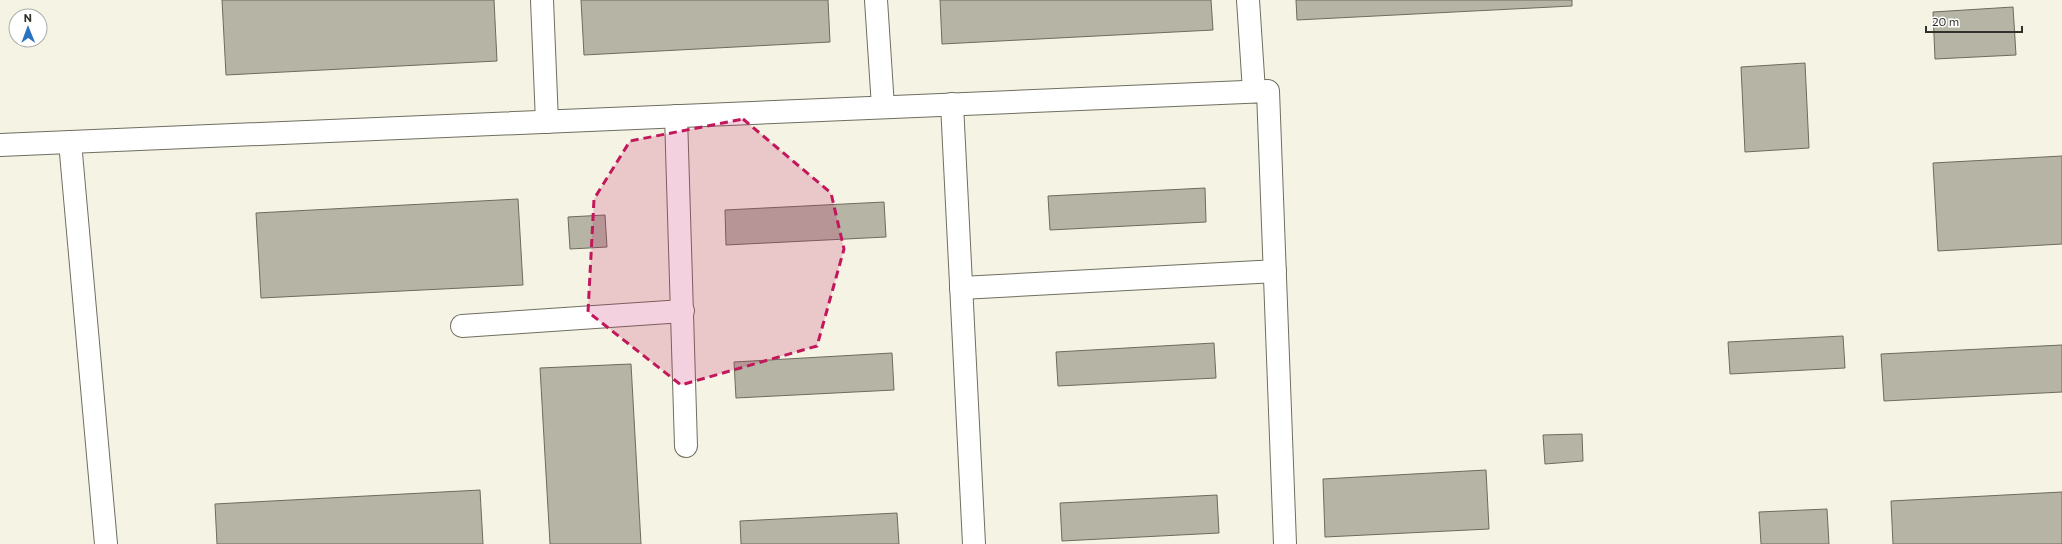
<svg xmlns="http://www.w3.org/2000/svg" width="2062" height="544" font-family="Commissioner,sans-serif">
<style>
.building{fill:#b5b4a5;stroke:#6c6c5e}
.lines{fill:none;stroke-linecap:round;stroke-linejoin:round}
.minor-casing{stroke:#6f6e60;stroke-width:24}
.minor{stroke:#fff;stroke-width:22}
.marked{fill:#c2185b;fill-opacity:0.2;stroke:#c2185b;stroke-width:3;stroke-dasharray:8 5;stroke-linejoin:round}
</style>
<rect width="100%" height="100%" fill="#f4f3e4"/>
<g class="building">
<path d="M222,0H494L497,61L226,75Z"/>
<path d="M581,0H828L830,42L584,55Z"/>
<path d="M940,0H1211L1213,30L942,44Z"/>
<path d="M1296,0H1572V6L1297,20Z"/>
<path d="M2013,7L2016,55L1935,59L1933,12Z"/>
<path d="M1805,63L1809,148L1745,152L1741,67Z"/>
<path d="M2062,156V244L1938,251L1933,163Z"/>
<path d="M1205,188L1206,222L1050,230L1048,196Z"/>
<path d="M518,199L523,285L261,298L256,213Z"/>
<path d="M884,202L886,237L726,245L725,210Z"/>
<path d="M605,215L607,247L570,249L568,217Z"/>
<path d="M1843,336L1845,368L1730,374L1728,342Z"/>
<path d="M1214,343L1216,378L1058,386L1056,352Z"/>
<path d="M2062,345V392L1884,401L1881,354Z"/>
<path d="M892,353L894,390L736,398L734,362Z"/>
<path d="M631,364L641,544H550L540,368Z"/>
<path d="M1582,434L1583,461L1545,464L1543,435Z"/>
<path d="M1486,470L1489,529L1325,537L1323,479Z"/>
<path d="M480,490L483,544H217L215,504Z"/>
<path d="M2062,492V544H1893L1891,501Z"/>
<path d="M1217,495L1219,533L1062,541L1060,503Z"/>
<path d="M1827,509L1829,544H1761L1759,512Z"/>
<path d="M897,513L899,544H741L740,521Z"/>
</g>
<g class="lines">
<g class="minor-casing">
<g id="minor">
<path d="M542,0L547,122"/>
<path d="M876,0L883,107"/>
<path d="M1248,0L1254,91"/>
<path d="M952,104L974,544"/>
<path d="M676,116L686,446"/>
<path d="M70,142L106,544"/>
<path d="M0,145L1268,91L1285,544"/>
<path d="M961,288L1275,271"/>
<path d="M462,326L683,311"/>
</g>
</g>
<use href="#minor" class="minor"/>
</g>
<path class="marked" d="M743,119L831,193L844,249L817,346L681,385L588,312L594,199L630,141Z"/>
<g transform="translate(28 28) rotate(359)"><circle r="19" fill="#ffffff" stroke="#adadaa"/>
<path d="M0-3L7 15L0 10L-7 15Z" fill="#2b72c3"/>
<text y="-6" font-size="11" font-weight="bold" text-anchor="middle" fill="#31312b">N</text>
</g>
<path d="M1926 26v6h96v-6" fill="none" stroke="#31312b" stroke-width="2"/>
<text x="1932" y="26" font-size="12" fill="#31312b" stroke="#ffffff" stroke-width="3" paint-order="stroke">20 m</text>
</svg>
